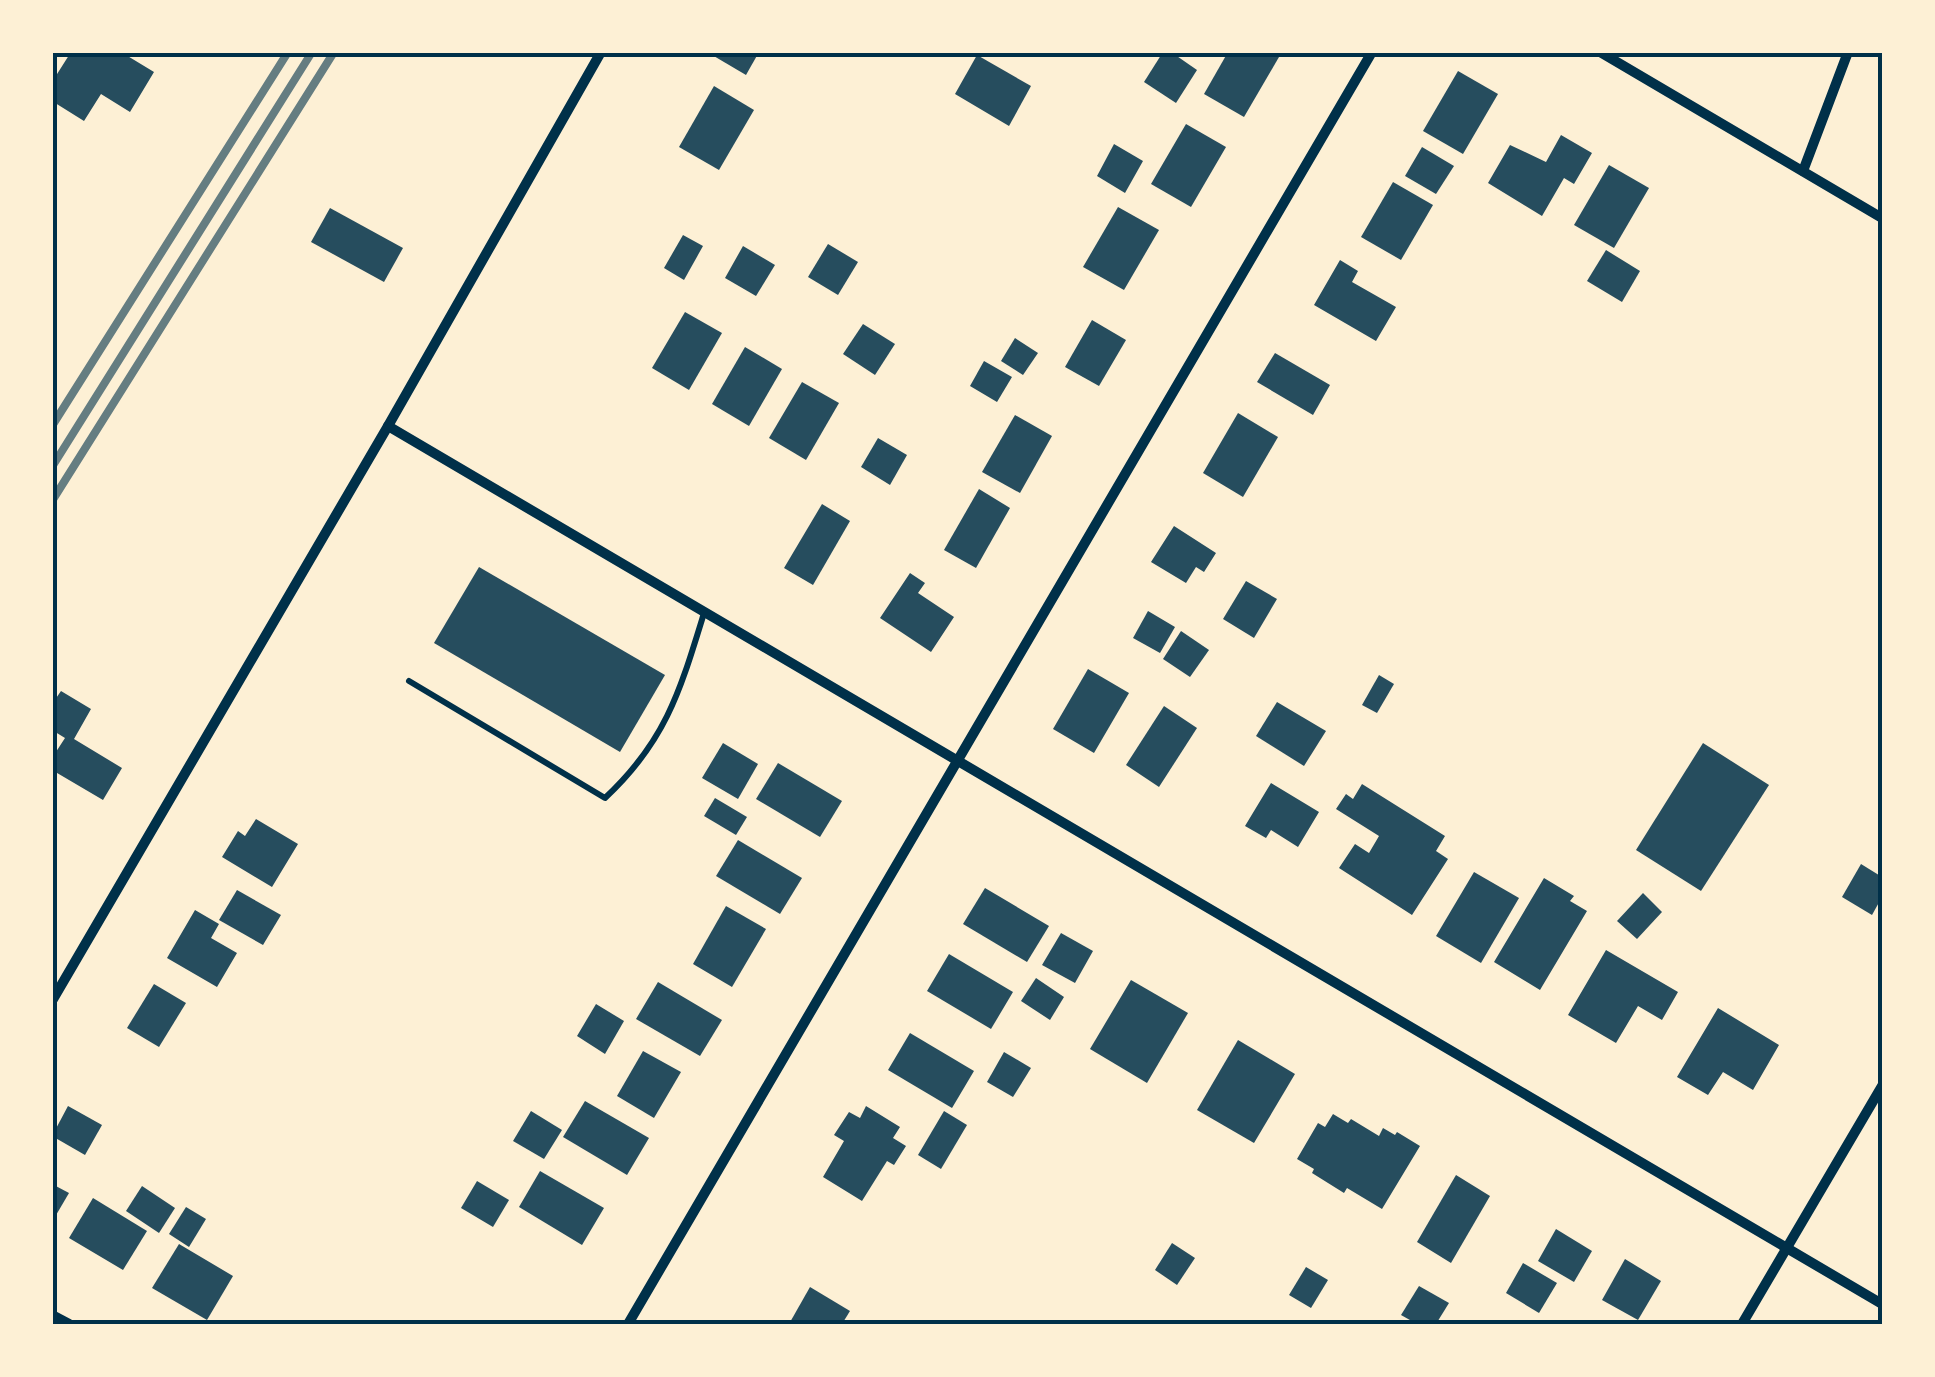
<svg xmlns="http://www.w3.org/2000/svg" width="1935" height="1377" font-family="Mulish,sans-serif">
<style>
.building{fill:#264d5e}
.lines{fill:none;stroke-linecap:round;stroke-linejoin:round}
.service{stroke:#003049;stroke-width:6}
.minor{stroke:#003049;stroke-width:10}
.rail{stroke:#657d81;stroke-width:8}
.neatline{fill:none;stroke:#003049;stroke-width:4}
</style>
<rect width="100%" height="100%" fill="#fdf0d5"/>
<g class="building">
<path d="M71,52H121L154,72L130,112L101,94L84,121L52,101V82Z"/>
<path d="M707,52H759L746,75Z"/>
<path d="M1163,52H1171L1197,70L1176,103L1144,82Z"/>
<path d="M1228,52H1272L1279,57L1244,117L1204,94Z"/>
<path d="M977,55L1031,86L1009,126L955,94Z"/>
<path d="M1458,71L1498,94L1463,154L1423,131Z"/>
<path d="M714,86L754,110L719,170L679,147Z"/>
<path d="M1186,124L1226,147L1191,207L1151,184Z"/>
<path d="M1561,135L1592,153L1574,184L1564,178L1542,216L1488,183L1510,145L1546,162Z"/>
<path d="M1114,144L1143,161L1125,193L1097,176Z"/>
<path d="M1422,147L1454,166L1436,194L1405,176Z"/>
<path d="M1609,165L1649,188L1614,248L1574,225Z"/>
<path d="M1393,182L1433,205L1401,260L1361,237Z"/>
<path d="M1118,207L1159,230L1124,290L1083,267Z"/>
<path d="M330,208L403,248L384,282L311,242Z"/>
<path d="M683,235L703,246L684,280L664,268Z"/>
<path d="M828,244L858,262L838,295L808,277Z"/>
<path d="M743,246L775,265L756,296L725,278Z"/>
<path d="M1606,250L1640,271L1622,302L1587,281Z"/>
<path d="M1340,260L1358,271L1352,282L1396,307L1376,341L1314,305Z"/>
<path d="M685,312L722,333L689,390L652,368Z"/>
<path d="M1092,320L1126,340L1099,386L1065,367Z"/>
<path d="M863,324L895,344L875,375L843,354Z"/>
<path d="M1015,338L1038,353L1023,375L1001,361Z"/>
<path d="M745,347L782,369L749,426L712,404Z"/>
<path d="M1275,353L1330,385L1313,415L1257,382Z"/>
<path d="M984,361L1012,377L997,402L970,386Z"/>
<path d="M802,382L839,403L806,460L769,438Z"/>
<path d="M1238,413L1278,437L1243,497L1203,473Z"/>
<path d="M1015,415L1052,436L1020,493L982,472Z"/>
<path d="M878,438L907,455L890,485L861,467Z"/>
<path d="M979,489L1010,508L976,568L944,550Z"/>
<path d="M822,504L850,521L813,585L784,568Z"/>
<path d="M1174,526L1216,553L1204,572L1196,567L1186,583L1151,562Z"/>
<path d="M479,567L665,675L620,752L434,643Z"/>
<path d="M910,573L925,583L918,593L954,617L931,652L880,618Z"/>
<path d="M1246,581L1277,599L1254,638L1223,619Z"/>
<path d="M1148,611L1175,627L1160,653L1133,638Z"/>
<path d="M1181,631L1209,650L1190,677L1163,659Z"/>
<path d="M1088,669L1129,693L1094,753L1053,729Z"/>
<path d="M1379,675L1394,684L1377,713L1362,705Z"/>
<path d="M61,691L91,709L74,739L122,768L103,800L52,770V758L65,738L52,730V704Z"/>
<path d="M1277,702L1326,731L1304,766L1256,736Z"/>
<path d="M1164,706L1197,728L1159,787L1126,765Z"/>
<path d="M723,743L758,764L738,799L702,778Z"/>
<path d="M1703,743L1769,785L1701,891L1636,850Z"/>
<path d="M778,763L842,801L820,837L756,799Z"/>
<path d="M1271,783L1319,812L1298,847L1271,830L1266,838L1245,826Z"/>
<path d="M1362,784L1445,836L1436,851L1448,859L1412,915L1339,868L1355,844L1369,853L1379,836L1336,809L1346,794L1353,799Z"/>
<path d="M715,798L747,817L736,835L704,816Z"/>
<path d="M256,819L298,844L272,887L222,857L238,831L245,836Z"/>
<path d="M738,840L802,878L780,914L716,876Z"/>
<path d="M1861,864L1882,877V897L1872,915L1842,897Z"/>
<path d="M1474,872L1519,898L1481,963L1436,936Z"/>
<path d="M1544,878L1574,896L1570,901L1587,911L1540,990L1494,962Z"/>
<path d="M985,888L1049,926L1027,962L963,924Z"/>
<path d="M237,890L281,915L263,945L219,920Z"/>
<path d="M1643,893L1662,912L1637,939L1617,921Z"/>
<path d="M726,906L766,929L732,987L693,964Z"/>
<path d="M195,910L219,924L211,938L237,953L217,987L167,958Z"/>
<path d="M1061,933L1093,951L1075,983L1042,965Z"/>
<path d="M1606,950L1678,992L1662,1020L1638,1006L1616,1043L1568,1015Z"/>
<path d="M949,954L1013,992L991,1029L927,991Z"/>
<path d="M1036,978L1064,997L1050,1020L1021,1001Z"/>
<path d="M1131,980L1188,1013L1147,1083L1090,1049Z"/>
<path d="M658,982L722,1020L700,1056L636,1019Z"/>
<path d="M154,984L186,1003L159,1047L127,1028Z"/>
<path d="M596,1004L624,1021L605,1054L577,1036Z"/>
<path d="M1718,1008L1779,1045L1753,1090L1723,1072L1708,1095L1677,1077Z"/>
<path d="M910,1033L974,1071L952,1108L888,1070Z"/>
<path d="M1238,1040L1295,1074L1254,1143L1197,1110Z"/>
<path d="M643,1051L681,1072L654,1118L617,1096Z"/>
<path d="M1004,1052L1031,1068L1013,1097L987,1082Z"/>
<path d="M585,1101L649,1138L627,1175L563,1137Z"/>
<path d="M68,1106L102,1125L85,1155L52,1136Z"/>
<path d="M866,1106L900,1127L893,1138L906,1146L894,1165L887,1161L862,1201L823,1177L844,1141L834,1135L849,1112L860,1118Z"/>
<path d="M531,1111L562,1130L544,1159L513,1141Z"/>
<path d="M944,1111L967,1125L941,1169L918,1155Z"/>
<path d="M1333,1114L1348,1123L1351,1119L1379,1136L1383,1128L1395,1135L1397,1132L1420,1146L1382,1209L1347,1188L1344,1193L1312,1173L1314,1169L1297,1159L1318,1123L1325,1127Z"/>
<path d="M540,1171L604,1208L582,1245L519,1207Z"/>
<path d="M1456,1175L1490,1196L1451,1263L1417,1242Z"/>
<path d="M477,1181L509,1200L493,1227L461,1208Z"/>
<path d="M52,1184L69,1193L52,1222Z"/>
<path d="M142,1186L175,1208L159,1233L126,1211Z"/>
<path d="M93,1198L147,1231L123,1270L69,1238Z"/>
<path d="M186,1207L206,1219L189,1247L169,1234Z"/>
<path d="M1556,1229L1592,1251L1574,1282L1538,1261Z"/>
<path d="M1172,1243L1195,1258L1177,1285L1155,1270Z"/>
<path d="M179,1244L233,1276L207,1320L152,1288Z"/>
<path d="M1625,1259L1661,1281L1638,1320L1602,1300Z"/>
<path d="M1523,1263L1557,1283L1539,1313L1506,1293Z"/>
<path d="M1306,1267L1328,1280L1311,1308L1289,1295Z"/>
<path d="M1419,1286L1449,1303L1436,1324H1417L1401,1315Z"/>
<path d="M810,1287L850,1311L842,1324H789Z"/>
</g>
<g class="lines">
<path class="service" d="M409,681L605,798C666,741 680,691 704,613"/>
<g class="minor">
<path d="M1600,52L1882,218"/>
<path d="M1803,171L1848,52"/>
<path d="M388,426L1882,1304"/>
<path d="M52,1001L388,426L601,52"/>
<path d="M52,1315L69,1324"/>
<path d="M628,1324L1372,52"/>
<path d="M1742,1324L1882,1086"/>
</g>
<g class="rail">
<path d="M52,426L288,52"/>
<path d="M52,467L312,52"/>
<path d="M52,501L334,52"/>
</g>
</g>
<rect width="1935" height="1377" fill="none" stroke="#fdf0d5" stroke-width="110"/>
<rect x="55" y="55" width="1825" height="1267" class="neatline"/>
</svg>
